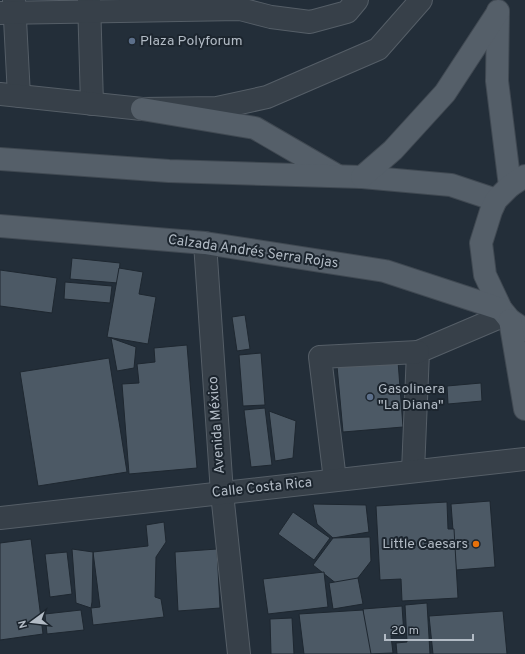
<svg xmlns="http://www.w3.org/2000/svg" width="525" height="654" font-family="Overpass,sans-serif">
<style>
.building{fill:#4c5965;stroke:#1e2730}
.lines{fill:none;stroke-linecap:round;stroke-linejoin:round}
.minor-casing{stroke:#555e67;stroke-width:24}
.major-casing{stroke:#404952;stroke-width:24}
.minor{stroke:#374049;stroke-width:22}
.major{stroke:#555f69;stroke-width:22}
.service-dot{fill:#5c6f8a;stroke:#1c252e;stroke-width:1.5}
.food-dot{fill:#e8710a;stroke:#1c252e;stroke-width:1.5}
.labels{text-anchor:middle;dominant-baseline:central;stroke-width:4;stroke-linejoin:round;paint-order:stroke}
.poi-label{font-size:14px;fill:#b2bbc5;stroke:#1c252e;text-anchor:start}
.street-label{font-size:14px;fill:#b2bbc5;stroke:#1c252e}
</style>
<rect width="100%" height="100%" fill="#232e39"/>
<g class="building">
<path d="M72,258L120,263L118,283L70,279Z"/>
<path d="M119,268L143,272L139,294L156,297L148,344L107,337Z"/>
<path d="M0,270L57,278L52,313L0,306Z"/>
<path d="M65,282L112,286L110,303L64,299Z"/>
<path d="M245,315L250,349L237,351L232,317Z"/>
<path d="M111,338L136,347L134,368L117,371Z"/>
<path d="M187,345L197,468L129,474L122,384L139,383L137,364L155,362L154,348Z"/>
<path d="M261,353L265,405L243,406L239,355Z"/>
<path d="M109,358L127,472L38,486L20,372Z"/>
<path d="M398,361L403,427L343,432L337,366Z"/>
<path d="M481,383L482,401L448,404L447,386Z"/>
<path d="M265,408L272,465L251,467L244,410Z"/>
<path d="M269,411L296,421L293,458L275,461Z"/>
<path d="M490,501L495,567L456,570L451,504Z"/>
<path d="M447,502L448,529H454L458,598L402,601L401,579L380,580L376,506Z"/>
<path d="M313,504L366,505L369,532L333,538L317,524Z"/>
<path d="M293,512L330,538L314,560L278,534Z"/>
<path d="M164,522L166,542L156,557L155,597L161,599L164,617L93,625L91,608L100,607L93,552L148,546L146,525Z"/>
<path d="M370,537L371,561L347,592L313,565L333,538Z"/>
<path d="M31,539L43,634L0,640V543Z"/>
<path d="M72,549L93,552L92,602L91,608L76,603Z"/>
<path d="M217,549L220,608L178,611L175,552Z"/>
<path d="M67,552L72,594L50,597L45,554Z"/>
<path d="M324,572L328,607L268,614L263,579Z"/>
<path d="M358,578L363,604L333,609L329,583Z"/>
<path d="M427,603L430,654H397L396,643L407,642L405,605Z"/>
<path d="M402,606L404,635L391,636L393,653L367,654L363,609Z"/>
<path d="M81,610L84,630L47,634L45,614Z"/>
<path d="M363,610L371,654H304L299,614Z"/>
<path d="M503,611L507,654H433L429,616Z"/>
<path d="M292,618L294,654H271L270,619Z"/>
</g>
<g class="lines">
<g class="minor-casing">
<g id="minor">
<path d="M14,0L19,96"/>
<path d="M89,0L92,104"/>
<path d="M0,13L240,9L271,17L310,22L347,12L357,0"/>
<path d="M0,94L142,109L217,108L267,97L378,49L421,0"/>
<path d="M205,243L222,493L239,654"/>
<path d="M413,471L418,352L505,315"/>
<path d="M335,480L320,357L418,352"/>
<path d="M0,518L525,459"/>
</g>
</g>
<g class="major-casing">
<g id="major">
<path d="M498,11L497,81L510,186"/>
<path d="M142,109L255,128L336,175"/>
<path d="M0,159L169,171L362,177L451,185L496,200"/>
<path d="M525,176L510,186L496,200L491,211L481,243L485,275L501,309L510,320L525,330"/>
<path d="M362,177L393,150L445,93L498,12"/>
<path d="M0,226L205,243L385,271L501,309"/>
<path d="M510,320L525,409"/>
</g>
</g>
<use href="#minor" class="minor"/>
<use href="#major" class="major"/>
</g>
<g class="service-dot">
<circle cx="132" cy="41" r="4"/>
<circle cx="370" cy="397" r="4"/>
</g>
<circle class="food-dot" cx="476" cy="544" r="4"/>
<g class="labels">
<g class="poi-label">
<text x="140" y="41">Plaza Polyforum</text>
<text x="378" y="389">Gasolinera<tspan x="378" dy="16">"La Diana"</tspan></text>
<text x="468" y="544" text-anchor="end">Little Caesars</text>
</g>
<g class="street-label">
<text transform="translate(253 252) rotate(8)">Calzada Andrés Serra Rojas</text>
<text transform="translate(217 425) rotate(-94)">Avenida México</text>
<text transform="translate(262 488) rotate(-6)">Calle Costa Rica</text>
</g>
</g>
<g transform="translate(32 622) rotate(255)" stroke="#1c252e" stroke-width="3" paint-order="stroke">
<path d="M0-3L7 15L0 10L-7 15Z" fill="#b2bbc5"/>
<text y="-6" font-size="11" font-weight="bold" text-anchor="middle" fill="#b2bbc5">N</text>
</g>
<path d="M385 634v6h88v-6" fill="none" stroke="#b2bbc5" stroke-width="2"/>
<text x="391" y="634" font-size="12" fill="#b2bbc5" stroke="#1c252e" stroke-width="3" paint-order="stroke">20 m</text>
</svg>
